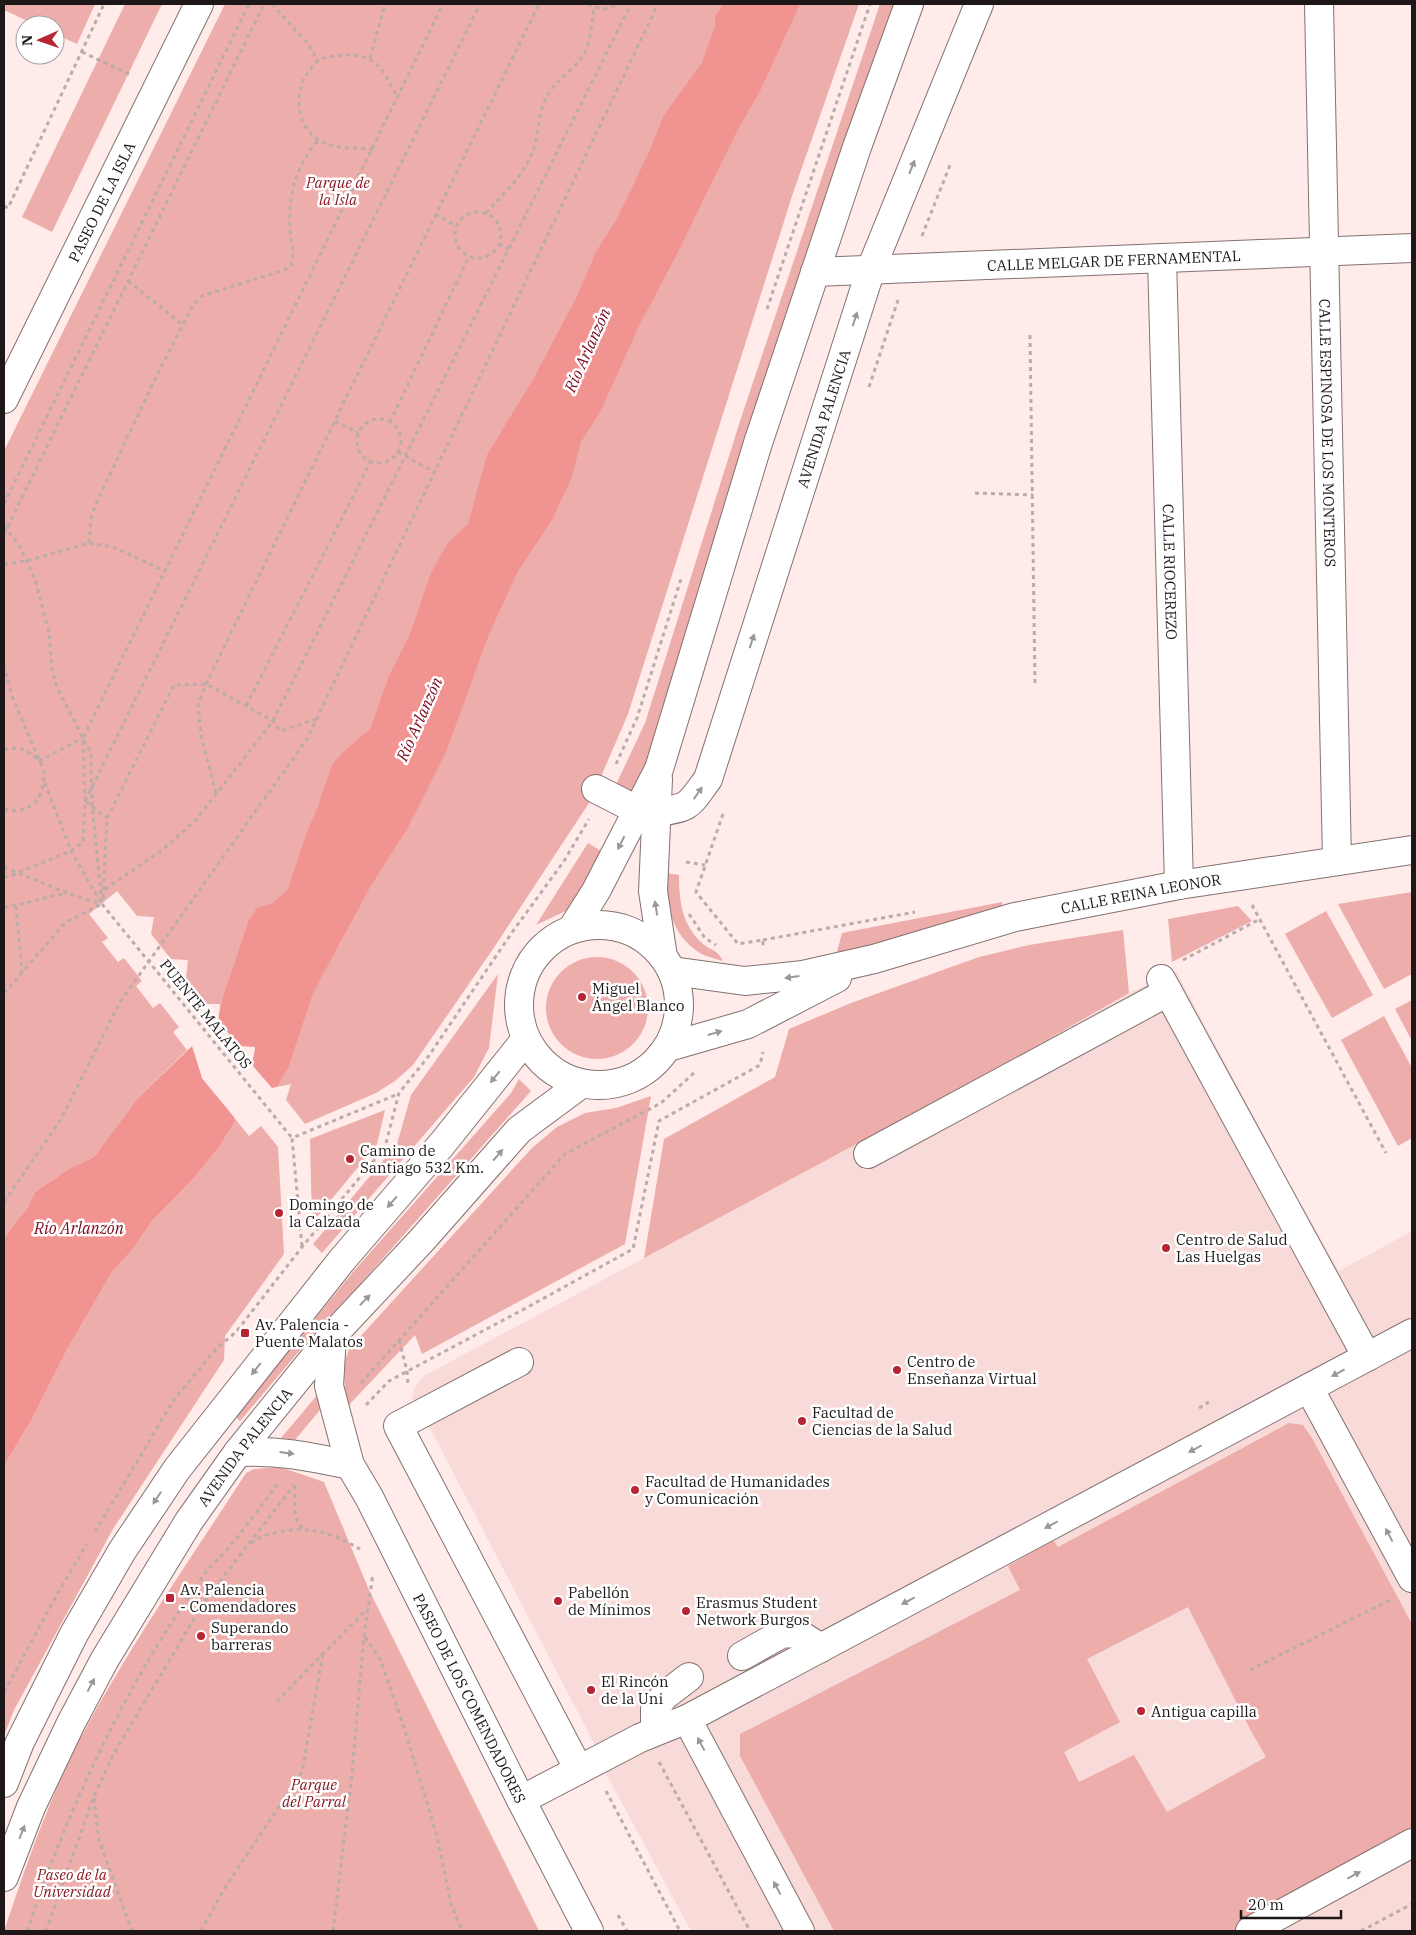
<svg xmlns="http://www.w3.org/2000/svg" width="1416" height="1935" font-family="'IBM Plex Serif',serif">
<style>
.built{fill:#f8dbd9}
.green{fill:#edadaa;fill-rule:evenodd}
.water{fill:#f19391;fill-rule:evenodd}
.pier{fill:#ffebe9;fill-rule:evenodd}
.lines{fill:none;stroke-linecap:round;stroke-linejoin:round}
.minor-casing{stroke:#837170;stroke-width:30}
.highway-casing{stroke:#837170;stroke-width:30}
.path{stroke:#bbaba9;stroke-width:3;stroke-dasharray:4 4;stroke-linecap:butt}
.minor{stroke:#fff;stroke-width:28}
.highway{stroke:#fff;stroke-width:28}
.path-bridge{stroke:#bbaba9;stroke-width:3;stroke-dasharray:4 4;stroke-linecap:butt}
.oneway{fill:#9a9797}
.poi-dot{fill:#b72535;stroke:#fff;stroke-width:2}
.labels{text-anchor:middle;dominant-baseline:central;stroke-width:5;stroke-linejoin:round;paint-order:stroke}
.park-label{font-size:15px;font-style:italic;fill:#891c26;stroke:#fff}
.street-label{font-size:15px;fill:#1e1717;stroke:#fff}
.poi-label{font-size:15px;fill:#1e1717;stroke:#fff;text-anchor:start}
.water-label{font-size:16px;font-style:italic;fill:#7a071b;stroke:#fff}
</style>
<rect width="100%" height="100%" fill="#ffebe9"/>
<path class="built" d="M1176,971L1283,1172L1339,1271L1412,1231V1931H691L603,1768L598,1751L432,1432L416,1407L412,1399L414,1388L424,1376L987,1074L1129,993Z"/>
<g class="green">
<path d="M4,4H95L77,44L55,34V25H36L4,10Z"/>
<path d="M125,4H162L52,232L22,217Z"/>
<path d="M225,4H859L793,193L628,714L591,800L493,949L413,1065L395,1081L376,1093L305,1124L286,1100L291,1084L272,1088L255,1047L218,1021L220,1004H206L186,979L188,960L171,959L151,934L154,917L137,916L117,891L89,914L108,938L102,942L118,962L124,958L142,981L136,986L153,1008L160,1003L179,1027L173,1032L187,1050L137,1099L94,1157L70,1168L35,1192L27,1209L10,1229L4,1239V451Z"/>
<path d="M880,4H899L650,764L630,798L613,791L645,723L741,418Z"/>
<path d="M588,843L603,852L590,877L568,910L536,925Z"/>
<path d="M666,873L679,875C679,902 682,925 703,944C713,952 716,948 723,961C716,959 707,957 700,953C670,934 667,905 666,873Z"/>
<path d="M1412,892V974L1384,989L1338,904Z"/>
<path d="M1002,902L1003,910L836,955L842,933Z"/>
<path d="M1238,906L1252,921L1172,962L1168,919Z"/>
<path d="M1326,911L1373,995L1332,1018L1285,934Z"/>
<path d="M1123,930L1129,993L987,1074L644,1258L664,1139L775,1077L789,1029L851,1003L979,957L1029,945Z"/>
<circle cx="597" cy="1008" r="51"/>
<path d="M498,974L489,1048L474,1077L322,1253L313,1244L397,1144L411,1095Z"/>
<path d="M1412,1000V1041L1395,1009Z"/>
<path d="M1384,1016L1412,1068V1138L1398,1146L1341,1040Z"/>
<path d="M519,1079L531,1091L363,1281L317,1330L240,1421L235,1416L353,1272L511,1093Z"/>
<path d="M651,1096L625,1244L422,1354L415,1335L347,1407L343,1368L349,1349L532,1148L557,1127L585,1113L616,1108Z"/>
<path d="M385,1110L377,1144L312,1223L310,1139Z"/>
<path d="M236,1120L249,1136L261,1126L278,1147L284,1254L225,1336L224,1360L113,1529L14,1710L4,1736V1466L32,1419L68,1348L112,1272L133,1249L153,1220L195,1177L219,1147Z"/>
<path d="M319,1393L320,1410L295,1440L281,1438Z"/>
<path d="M1289,1423L1303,1425L1312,1438L1412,1624V1834L1233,1931H834L740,1756V1734L1020,1590L1008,1566L1049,1543L1054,1541L1058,1547ZM1188,1607L1251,1731L1266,1757L1167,1812L1134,1755L1079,1782L1064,1752L1120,1722L1087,1659Z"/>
<path d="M280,1467L324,1482L369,1590L539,1931H4C26,1866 49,1798 81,1737C130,1645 190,1560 246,1473L254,1469Z"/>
</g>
<path class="water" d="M723,4H800L760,91L737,131L676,256L639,326L601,410L581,442L571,479L552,520L518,571L489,634L446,752L407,829L369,889L313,993L288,1068L277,1087L234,1118L236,1120L219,1147L195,1177L153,1220L133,1249L112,1272L68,1348L32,1419L4,1466V1239L10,1229L27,1209L35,1192L70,1168L94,1157L137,1099L218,1021L223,997L249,920L257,908L273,903L288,889L305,837L318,806L332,765L342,753L370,729L389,676L410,634L431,573L447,544L468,524L487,455L534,378L576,298L596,252L618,217L649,152L664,115L702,63L715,26V17ZM240,1046L255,1047L252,1064L217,1096L202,1078Z"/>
<path class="pier" d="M220,1004L218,1021L241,1048L255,1047L252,1064L253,1066L272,1088L281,1086L237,1118L238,1122L202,1078L192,1046L187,1050L186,1048L216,1020ZM239,1049L252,1050L250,1066L218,1093L205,1078Z"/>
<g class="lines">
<g class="minor-casing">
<g id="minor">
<path id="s1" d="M1319,4L1337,861"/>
<path id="s2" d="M1162,258L1179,885"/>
<path id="s3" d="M815,272L1412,248"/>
<path id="s4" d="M4,399L199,4"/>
<path d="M596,789L637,810"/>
<path id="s5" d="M656,812C691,808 688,806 708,779L871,269L979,4"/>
<path id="s6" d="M672,971L745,981L803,975L874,959L1015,917L1179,885L1412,850"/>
<path d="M1161,979L1367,1357"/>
<path d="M668,1047L748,1024L837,978"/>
<path d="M868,1154L1168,992"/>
<path id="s7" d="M332,1336L329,1386L350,1465L369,1497L521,1800L589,1931"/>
<path d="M519,1362L398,1426L579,1770"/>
<path d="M1309,1388L1412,1578"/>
<path d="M238,1452C279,1450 311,1457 350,1465"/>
<path d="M742,1656L783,1633L799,1634L821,1648"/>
<path d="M687,1719L800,1931"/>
<path d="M655,1730V1709L664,1696L689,1677"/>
<path d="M521,1800L640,1738L687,1719L1412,1333"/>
<path d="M1250,1931L1412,1843"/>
</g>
</g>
<g class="highway-casing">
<g id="highway">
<path d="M658,779L653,891L663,957"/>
<circle cx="599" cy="1005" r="80"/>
<path d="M572,929L596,891L659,769L758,443L857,147L909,4"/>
<path d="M4,1783L20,1742L74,1634L122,1551L177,1469L342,1260L442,1144L526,1039"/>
<path id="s8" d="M4,1877L31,1807L71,1723L105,1659L189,1521L238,1452L332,1336L422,1240L519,1130L581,1084"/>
</g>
</g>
<g class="path">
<path d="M272,4L309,45L317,60"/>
<path d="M588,4C598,9 608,11 617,4"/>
<path d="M82,52L131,75"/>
<path d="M370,58L385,4"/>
<path d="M373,149C356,148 331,149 317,139C295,123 294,90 309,71C312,67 315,62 319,60C326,56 338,56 345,55C355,55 366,56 374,62C385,70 391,86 397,97"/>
<path d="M4,206L8,208L104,4"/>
<circle cx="478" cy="235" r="23"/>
<path d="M486,213C506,191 526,174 535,145C539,129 539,111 547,96C556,79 576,69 585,52C591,39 592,21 594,7"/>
<path d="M435,214L456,226"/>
<path d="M922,236L950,165"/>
<path d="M499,244L509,249"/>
<path d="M128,281L183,325"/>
<path d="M767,309L870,4"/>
<path d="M1030,335L1035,685"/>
<path d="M869,387L898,300"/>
<circle cx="379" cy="441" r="22"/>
<path d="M335,421L359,433"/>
<path d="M390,422L469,256"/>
<path d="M398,452L434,472"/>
<path d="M975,493L1033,495"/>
<path d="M4,504L249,4"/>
<path d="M4,526L19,545L35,579L49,632L52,670L56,685L91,754L92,806L102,904"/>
<path d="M4,534L264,4"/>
<path d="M89,543L91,519L95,506L161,367L193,305L202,296L284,270L291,266C295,253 291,244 290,231C288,195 295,168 318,140"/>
<path d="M4,564L26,561L89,543L113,547L165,571"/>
<path d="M4,665L12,696L44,771C45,797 32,816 4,809"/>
<path d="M246,706L366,471L370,461"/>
<path d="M4,750C17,746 27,749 37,759"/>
<path d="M39,761L83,738"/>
<path d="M616,764L637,718L681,579"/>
<path d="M45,783L71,851L100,901"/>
<path d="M216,793L201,735L198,705L206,684L539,4"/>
<path d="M85,801L480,4"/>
<path d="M86,802L107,818"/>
<path d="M723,814L696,892L738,944L763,940V949"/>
<path d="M686,862L705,865"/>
<path d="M4,867L67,893L101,904"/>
<path d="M4,877L10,876L71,851L83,842L85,801L83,738L443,4"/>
<path d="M105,889L161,851L195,821L273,721L631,4"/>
<path d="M103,898L107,818L174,685L206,684L273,721L280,731L317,719"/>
<path d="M1252,905L1386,1153"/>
<path d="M16,906L22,972"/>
<path d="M4,908L66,893"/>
<path d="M689,914L705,938L716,945"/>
<path d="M763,940L915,912"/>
<path d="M1183,960L1260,919"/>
<path d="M4,993L66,922L102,904"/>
<path d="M4,1202L61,1119L120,1002L307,739L658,4"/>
<path d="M302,1246L292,1138L398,1094"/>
<path d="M399,1340L407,1371L408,1385"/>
<path d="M361,1383L565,1154L661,1103L695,1072"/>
<path d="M366,1405L389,1381L526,1308L633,1249L659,1121L760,1065L763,1052"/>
<path d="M1199,1408L1209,1402"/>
<path d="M295,1486C295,1500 292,1518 302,1528"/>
<path d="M95,1532L175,1398L217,1348L236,1332L302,1247L385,1147L399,1093L428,1057L513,931L564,861L589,819"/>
<path d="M251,1543C259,1537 266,1535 275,1533C310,1525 330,1532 360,1549"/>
<path d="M365,1637L380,1659L403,1724L437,1836L451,1904L462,1931"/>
<path d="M1250,1670L1390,1600"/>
<path d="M4,1692L59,1591L87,1544"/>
<path d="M277,1701L367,1609"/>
<path d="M659,1762L750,1931"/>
<path d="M606,1791L680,1931"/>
<path d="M94,1798L99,1840L132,1931"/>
<path d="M618,1915L627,1931"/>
<path d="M27,1931C70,1804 127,1681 206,1572C212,1564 220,1558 227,1550C244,1529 261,1506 278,1484"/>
<path d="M46,1931L94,1796L113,1755L204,1602L294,1485"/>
<path d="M201,1931L226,1886L302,1772L323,1653"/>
<path d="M333,1931L352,1773L364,1635L373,1574"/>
<path d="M1361,1931L1412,1904"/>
</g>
<use href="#minor" class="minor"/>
<use href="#highway" class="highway"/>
<path class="path-bridge" d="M102,904L292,1138"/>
</g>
<defs><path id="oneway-solid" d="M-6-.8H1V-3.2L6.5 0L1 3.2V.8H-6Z" transform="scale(1.25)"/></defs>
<g class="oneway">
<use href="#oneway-solid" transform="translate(912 167) rotate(-68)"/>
<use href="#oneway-solid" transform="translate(855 319) rotate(-72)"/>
<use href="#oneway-solid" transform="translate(752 641) rotate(-72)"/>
<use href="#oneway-solid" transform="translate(698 793) rotate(-55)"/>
<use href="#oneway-solid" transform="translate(621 843) rotate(117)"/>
<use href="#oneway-solid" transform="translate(656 908) rotate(-99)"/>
<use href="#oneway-solid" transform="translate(792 977) rotate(172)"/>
<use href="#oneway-solid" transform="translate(715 1033) rotate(-16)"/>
<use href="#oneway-solid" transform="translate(495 1077) rotate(129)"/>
<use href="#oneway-solid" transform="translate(498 1155) rotate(-49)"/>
<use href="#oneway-solid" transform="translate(392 1202) rotate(131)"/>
<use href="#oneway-solid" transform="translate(365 1300) rotate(-46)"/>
<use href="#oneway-solid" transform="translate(256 1369) rotate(128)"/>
<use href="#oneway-solid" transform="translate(1338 1373) rotate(152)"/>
<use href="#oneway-solid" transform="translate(1195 1449) rotate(152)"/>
<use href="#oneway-solid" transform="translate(287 1453) rotate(7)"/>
<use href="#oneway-solid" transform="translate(157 1498) rotate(123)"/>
<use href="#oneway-solid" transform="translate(1051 1525) rotate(152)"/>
<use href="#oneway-solid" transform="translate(1389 1535) rotate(-118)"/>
<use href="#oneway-solid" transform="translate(908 1601) rotate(152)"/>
<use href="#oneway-solid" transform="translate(91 1685) rotate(-62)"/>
<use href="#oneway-solid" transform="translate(701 1744) rotate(-118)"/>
<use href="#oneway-solid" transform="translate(22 1832) rotate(-69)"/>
<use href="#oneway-solid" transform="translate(1354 1875) rotate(-28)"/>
<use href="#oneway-solid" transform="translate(777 1888) rotate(-118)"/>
</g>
<g class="poi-dot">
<circle cx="582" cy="997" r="5"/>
<circle cx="350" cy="1159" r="5"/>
<circle cx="279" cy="1213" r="5"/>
<circle cx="1166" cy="1248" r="5"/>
<rect x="240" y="1328" width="10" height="10" rx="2.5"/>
<circle cx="897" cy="1370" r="5"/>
<circle cx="802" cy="1421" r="5"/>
<circle cx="635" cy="1490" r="5"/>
<rect x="165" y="1593" width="10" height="10" rx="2.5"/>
<circle cx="558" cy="1601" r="5"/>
<circle cx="686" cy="1611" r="5"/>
<circle cx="201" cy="1636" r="5"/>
<circle cx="591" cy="1690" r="5"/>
<circle cx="1141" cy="1711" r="5"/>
</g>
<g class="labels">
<g class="park-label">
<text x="338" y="182">Parque de<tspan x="338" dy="17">la Isla</tspan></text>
<text x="314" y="1784">Parque<tspan x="314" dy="17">del Parral</tspan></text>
<text x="72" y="1874">Paseo de la<tspan x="72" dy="17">Universidad</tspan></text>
</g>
<g class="street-label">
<text stroke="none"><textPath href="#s4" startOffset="220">PASEO DE LA ISLA</textPath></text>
<text stroke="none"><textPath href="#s3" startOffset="299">CALLE MELGAR DE FERNAMENTAL</textPath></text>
<text stroke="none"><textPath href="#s5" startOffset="444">AVENIDA PALENCIA</textPath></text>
<text stroke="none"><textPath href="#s1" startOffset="429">CALLE ESPINOSA DE LOS MONTEROS</textPath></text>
<text stroke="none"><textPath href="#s2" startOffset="314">CALLE RIOCEREZO</textPath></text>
<text stroke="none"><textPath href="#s6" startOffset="480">CALLE REINA LEONOR</textPath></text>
<text transform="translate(206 1014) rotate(51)">PUENTE MALATOS</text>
<text stroke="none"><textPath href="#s8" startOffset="495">AVENIDA PALENCIA</textPath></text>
<text stroke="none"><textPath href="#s7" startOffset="394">PASEO DE LOS COMENDADORES</textPath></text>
</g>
<g class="poi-label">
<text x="592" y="988">Miguel<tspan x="592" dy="17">Ángel Blanco</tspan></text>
<text x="360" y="1150">Camino de<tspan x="360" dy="17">Santiago 532 Km.</tspan></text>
<text x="289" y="1204">Domingo de<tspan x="289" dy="17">la Calzada</tspan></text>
<text x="1176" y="1239">Centro de Salud<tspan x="1176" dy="17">Las Huelgas</tspan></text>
<text x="255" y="1324">Av. Palencia -<tspan x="255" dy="17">Puente Malatos</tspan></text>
<text x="907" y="1361">Centro de<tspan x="907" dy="17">Enseñanza Virtual</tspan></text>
<text x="812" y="1412">Facultad de<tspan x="812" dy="17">Ciencias de la Salud</tspan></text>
<text x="645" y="1481">Facultad de Humanidades<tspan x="645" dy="17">y Comunicación</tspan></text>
<text x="180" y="1589">Av. Palencia<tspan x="180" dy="17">- Comendadores</tspan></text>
<text x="568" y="1592">Pabellón<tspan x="568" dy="17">de Mínimos</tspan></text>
<text x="696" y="1602">Erasmus Student<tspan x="696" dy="17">Network Burgos</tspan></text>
<text x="211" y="1627">Superando<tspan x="211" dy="17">barreras</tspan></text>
<text x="601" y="1681">El Rincón<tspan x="601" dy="17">de la Uni</tspan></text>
<text x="1151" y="1711">Antigua capilla</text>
</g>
<g class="water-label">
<text transform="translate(587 350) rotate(-66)">Río Arlanzón</text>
<text transform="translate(419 719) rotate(-66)">Río Arlanzón</text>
<text x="79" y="1228">Río Arlanzón</text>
</g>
</g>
<rect width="1416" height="1935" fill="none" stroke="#1e1717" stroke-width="10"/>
<g transform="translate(40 40) rotate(268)"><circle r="24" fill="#ffffff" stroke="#a5a2a2"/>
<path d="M0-4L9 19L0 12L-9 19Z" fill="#b72535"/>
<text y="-8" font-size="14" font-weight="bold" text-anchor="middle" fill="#1e1717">N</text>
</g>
<path d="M1241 1910v8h100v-8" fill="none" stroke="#1e1717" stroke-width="2.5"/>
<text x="1248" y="1910" font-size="15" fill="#1e1717" stroke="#ffffff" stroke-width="4" paint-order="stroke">20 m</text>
</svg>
